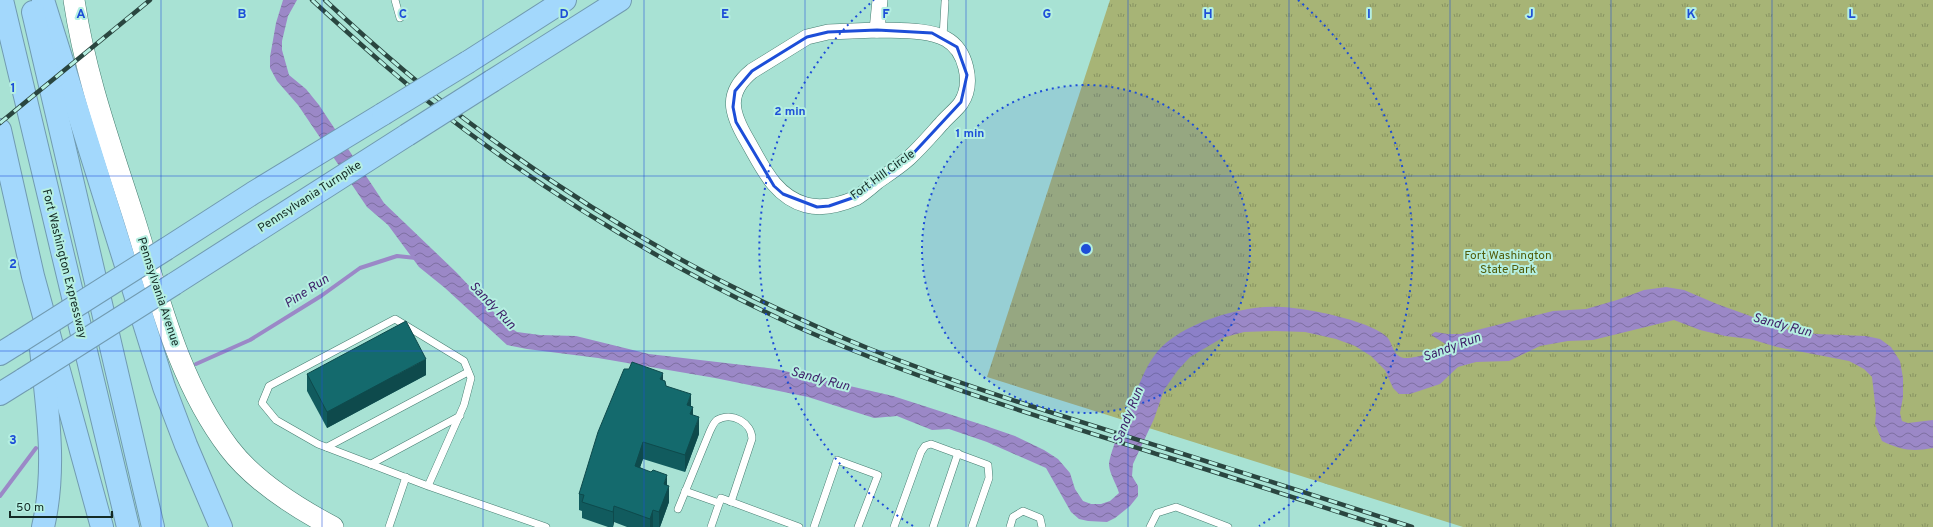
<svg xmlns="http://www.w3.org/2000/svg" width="1933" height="527" font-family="Overpass,sans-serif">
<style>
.park{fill:url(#park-tufts)}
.water{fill:url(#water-waves)}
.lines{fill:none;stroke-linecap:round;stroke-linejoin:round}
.stream{stroke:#9b88c7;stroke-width:4}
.lane-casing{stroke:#467d71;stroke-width:8}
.street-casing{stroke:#467d71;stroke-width:16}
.secondary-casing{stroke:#467d71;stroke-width:22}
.highway-casing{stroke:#719bb1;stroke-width:24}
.lane{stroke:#fff;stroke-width:7}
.street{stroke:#fff;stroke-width:15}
.secondary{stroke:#fff;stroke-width:21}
.highway{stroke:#a3d8fc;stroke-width:22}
.rail-casing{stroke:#2a4640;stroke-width:4.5}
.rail{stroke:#b5efe1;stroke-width:3;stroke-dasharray:9;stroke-linecap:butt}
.highway-bridge-casing{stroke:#719bb1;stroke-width:24;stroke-linecap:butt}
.highway-bridge{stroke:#a3d8fc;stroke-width:22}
.wall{fill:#115b5e}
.shaded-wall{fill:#0e4a4c}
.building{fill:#146a6d;stroke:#0e4a4c}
.marked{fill:none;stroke:#1d4ed8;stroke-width:3;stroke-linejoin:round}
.grid{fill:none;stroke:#1d4ed8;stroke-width:1;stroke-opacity:0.55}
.ring{fill:none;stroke:#1d4ed8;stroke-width:2;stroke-dasharray:2 4}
.labels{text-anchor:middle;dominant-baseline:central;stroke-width:4;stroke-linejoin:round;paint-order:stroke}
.street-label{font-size:12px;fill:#142b26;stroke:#b5efe1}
.park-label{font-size:12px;fill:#515c0b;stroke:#b5efe1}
.water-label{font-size:13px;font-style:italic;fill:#3b1b66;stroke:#b5efe1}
.grid-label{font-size:13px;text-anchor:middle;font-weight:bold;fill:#1d4ed8;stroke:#b5efe1;stroke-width:4;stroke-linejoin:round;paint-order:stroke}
.centre{fill:#1d4ed8;stroke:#b5efe1;stroke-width:2}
.ring-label{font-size:12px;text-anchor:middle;font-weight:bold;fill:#1d4ed8;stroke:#b5efe1;stroke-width:4;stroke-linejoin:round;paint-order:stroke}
</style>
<defs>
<pattern id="park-tufts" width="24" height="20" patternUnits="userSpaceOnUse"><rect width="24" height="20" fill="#a7b476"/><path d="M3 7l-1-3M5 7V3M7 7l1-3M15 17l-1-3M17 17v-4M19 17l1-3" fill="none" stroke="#879361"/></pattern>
<pattern id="water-waves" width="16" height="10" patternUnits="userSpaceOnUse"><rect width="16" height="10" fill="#9b88c7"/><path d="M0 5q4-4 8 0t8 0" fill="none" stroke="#7d6fa1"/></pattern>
</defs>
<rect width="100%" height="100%" fill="#a8e2d4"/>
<path class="park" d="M1110,0H1933V527H1463L987,377Z"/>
<path class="water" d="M283,0H297L288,16L282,41V50L289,75L306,89L319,105L384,203L456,272L505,324L517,332L540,335L576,336L649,354L776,369L893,396L983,425L1015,436L1044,450L1058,459L1070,473L1075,489L1083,501L1091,504H1101L1110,501L1119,493C1116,483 1110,475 1109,465C1109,455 1123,421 1128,411C1136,394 1142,374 1152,359C1173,324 1244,304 1282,307C1307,308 1367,320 1386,336C1393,342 1392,356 1404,358C1415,359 1438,351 1447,345L1431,335L1435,332L1448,334H1461L1553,311L1586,309L1617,300L1644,290L1666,287L1684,290L1717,304L1792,331L1817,334L1866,336L1880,339L1891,347L1900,361L1903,378V397L1900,413L1902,421L1908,423L1933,420V448C1912,452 1901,450 1882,441L1875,424L1876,412L1872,377L1864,369L1849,361L1777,347L1750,339L1725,336L1700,330L1674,320L1593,340L1568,341L1540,346L1509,361L1476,362L1458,367L1440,384L1410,394H1399L1393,388L1385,370L1371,356L1355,346L1336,339L1305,332L1275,331L1244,332L1222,338L1190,357L1178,370L1164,390L1154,419L1133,464L1132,476L1138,486V496L1130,506L1115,518L1107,522L1088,521L1079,519L1071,512L1046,468L987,442L949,429L932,430L897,416L874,418L808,397L715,378L598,358L527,349L507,345L445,288L419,267L388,225L367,207L298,105L277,81L270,68V57L276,23Z"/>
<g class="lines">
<g class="stream">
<path d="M196,364L250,340L321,296L360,268L397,256L416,258"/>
<path d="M0,496L36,448"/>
</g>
<g class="lane-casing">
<g id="lane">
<path d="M395,0L400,18"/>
<path d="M943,37L945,2"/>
<path d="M327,447L468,372"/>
<path d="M371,464L460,416"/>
<path d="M428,486L464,405L471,378L464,361L395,319L269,386L262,403L276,420L318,444L428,486L546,527"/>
<path d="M685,491L719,503"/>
<path d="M678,509L710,431C712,427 714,422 717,420C732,411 752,423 752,439L731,502"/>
<path d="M389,527L406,477"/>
<path d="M711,527L721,498L799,527"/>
<path d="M814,527L837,460L878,475L858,527"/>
<path d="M894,527L921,452L925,446L931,444L988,465L989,478L972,527"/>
<path d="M933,527L958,453"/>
<path d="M1010,527L1013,517L1023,511L1040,518L1042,527"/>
<path d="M1150,527L1157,513L1176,507L1228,527"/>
</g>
</g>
<g class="street-casing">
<g id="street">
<path d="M877,30C898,31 928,29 946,39C966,50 974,83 961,103C956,110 948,116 942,123C932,134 921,147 909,158C899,167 888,174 878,181C871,187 863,194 856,198C840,205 822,209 806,205C774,196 762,166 747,140C731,113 725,93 752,71L807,37L828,32Z"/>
<path d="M877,30L880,0"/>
</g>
</g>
<g class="secondary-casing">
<path id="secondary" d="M74,0C85,75 111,146 134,218C159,297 178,381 229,448C254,481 297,508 333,527"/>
</g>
<g class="highway-casing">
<g id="highway">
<path d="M2,0L128,527"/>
<path d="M43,0L164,387L186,445L221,527"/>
<path d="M33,12L153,527"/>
<path d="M468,62L565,0"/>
<path d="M492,81L620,0"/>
<path d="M0,130L33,276L102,527"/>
<path d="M166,249L253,193L383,114"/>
<path d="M174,284L407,135"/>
<path d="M41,349C47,408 57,467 43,527"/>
<path d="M0,354L16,344"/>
<path d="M0,394L24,379"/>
</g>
</g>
<use href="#lane" class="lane"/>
<use href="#street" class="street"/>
<use href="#secondary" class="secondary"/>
<use href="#highway" class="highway"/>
<g class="rail-casing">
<g id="rail">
<path d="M312,0C361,45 411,90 465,130C567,206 678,272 793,325C912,378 1036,416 1160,455C1235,478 1310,503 1385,527"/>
<path d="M325,0C371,43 419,85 470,123C592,215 728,292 870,349C965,387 1063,416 1161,447C1245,473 1328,500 1412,527"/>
<path d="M0,123L150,0"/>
</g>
</g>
<use href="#rail" class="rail"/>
<g class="highway-bridge-casing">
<g id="highway-bridge">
<path d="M383,114L468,62"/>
<path d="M407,135L492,81"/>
<path d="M16,344L166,249"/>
<path d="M24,379L174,284"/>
</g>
</g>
<use href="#highway-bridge" class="highway-bridge"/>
</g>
<g class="wall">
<path d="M307,374L426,375L327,428L307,391Z"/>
<path d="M663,380L666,386L691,406L693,415L699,434L685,472L643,459L640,467L667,485L669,502L660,527H627L614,522L613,527H608L582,518V511L579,510V494Z"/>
</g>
<g class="shaded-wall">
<path d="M426,359V375L327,428V412Z"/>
<path d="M663,373V389L660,379Z"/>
<path d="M691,394V411L687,405Z"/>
<path d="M693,407V424L690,414Z"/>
<path d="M699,417V434L685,472V455Z"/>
<path d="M643,442V459L635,482V466Z"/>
<path d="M667,475V491L669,486V502L660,527H659V512L664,484Z"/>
<path d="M614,506V522L613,527V512Z"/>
<path d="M653,510V527H650V519Z"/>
</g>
<g class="building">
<path d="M406,321L426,359L327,412L307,374Z"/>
<path d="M632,362L663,373L660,379L665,381L666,386L691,394L687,405L693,407L690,414L699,417L685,455L643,442L635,466L651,472L653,470L667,475L664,484L669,486L659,512L653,510L650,519L614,506L613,512L582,502L584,495L579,494L598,432L624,369H629Z"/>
</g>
<path class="marked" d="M877,30L932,33L957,47L967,75L961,102L909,158L858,196L829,206L817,207L783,194L774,186L736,122L733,107L735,91L752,71L807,37L828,32Z"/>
<path class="grid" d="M161,0V527M322,0V527M483,0V527M644,0V527M805,0V527M966,0V527M1128,0V527M1289,0V527M1450,0V527M1611,0V527M1772,0V527M0,176H1933M0,351H1933"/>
<circle cx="1086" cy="249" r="164" fill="#1d4ed8" fill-opacity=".12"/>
<g class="ring">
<circle cx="1086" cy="249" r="164"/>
<path d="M913 526A327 327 0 0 1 874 0M1298 0A327 327 0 0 1 1259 526"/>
</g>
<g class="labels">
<g class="street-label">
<text transform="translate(883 175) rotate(-36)">Fort Hill Circle</text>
<text transform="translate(310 197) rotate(-33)">Pennsylvania Turnpike</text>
<text transform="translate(64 264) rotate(76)">Fort Washington Expressway</text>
<text transform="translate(158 292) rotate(72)">Pennsylvania Avenue</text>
</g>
<g class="park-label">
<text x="1508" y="256">Fort Washington<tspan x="1508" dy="14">State Park</tspan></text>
</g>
<g class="water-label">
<text transform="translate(307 292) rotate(-33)">Pine Run</text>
<text transform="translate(492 306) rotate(46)">Sandy Run</text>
<text transform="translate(1782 326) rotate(15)">Sandy Run</text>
<text transform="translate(1452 348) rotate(-20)">Sandy Run</text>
<text transform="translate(820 380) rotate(15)">Sandy Run</text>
<text transform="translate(1129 416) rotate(-68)">Sandy Run</text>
</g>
</g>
<g class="grid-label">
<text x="81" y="18">A</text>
<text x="242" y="18">B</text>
<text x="403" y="18">C</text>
<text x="564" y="18">D</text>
<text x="725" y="18">E</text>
<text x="886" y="18">F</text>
<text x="1047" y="18">G</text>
<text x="1208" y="18">H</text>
<text x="1369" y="18">I</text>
<text x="1530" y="18">J</text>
<text x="1691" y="18">K</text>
<text x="1852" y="18">L</text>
<text x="13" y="92">1</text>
<text x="13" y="268">2</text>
<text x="13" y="444">3</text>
</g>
<circle cx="1086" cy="249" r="6" class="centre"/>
<g class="ring-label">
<text x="790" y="115">2 min</text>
<text x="970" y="137">1 min</text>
</g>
<path d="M10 511v6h102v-6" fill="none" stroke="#142b26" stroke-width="2"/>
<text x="16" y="511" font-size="12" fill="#142b26" stroke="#b5efe1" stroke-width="3" paint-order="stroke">50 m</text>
</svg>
